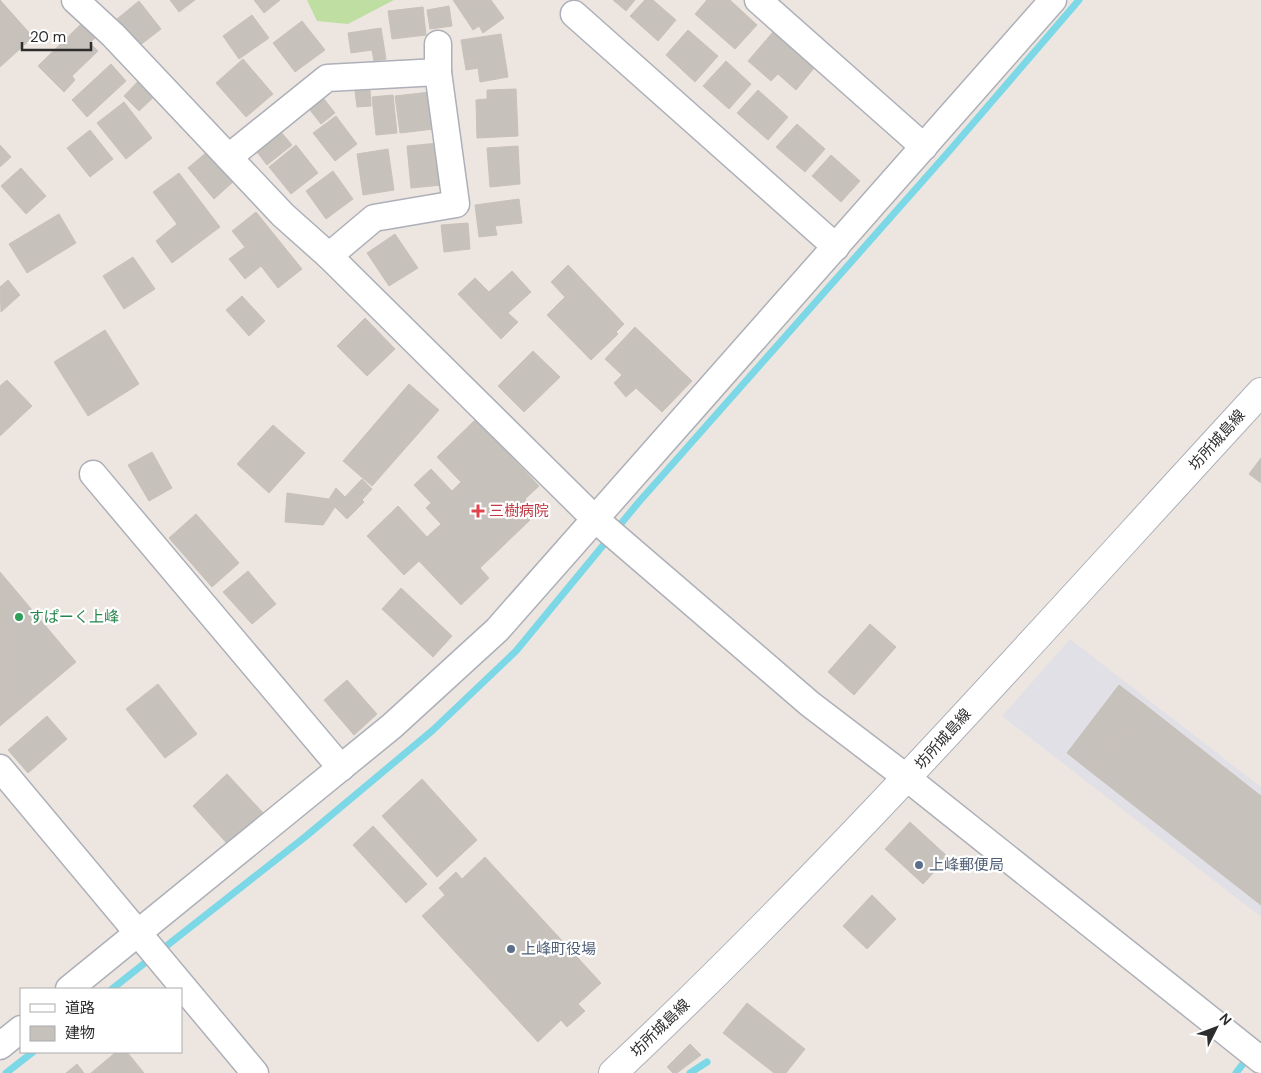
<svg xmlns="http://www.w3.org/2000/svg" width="1261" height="1073" font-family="'DM Sans','Noto Sans JP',sans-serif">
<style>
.industrial{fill:#e1e0e6}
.green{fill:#bedfa1}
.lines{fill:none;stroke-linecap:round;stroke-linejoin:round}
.stream{stroke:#7cd8e6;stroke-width:7}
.building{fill:#c6c1bb;stroke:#c8c1ba}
.street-casing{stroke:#adb0b8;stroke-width:29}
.secondary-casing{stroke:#adb0b8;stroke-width:30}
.street{stroke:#fff;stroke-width:26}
.secondary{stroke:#fff;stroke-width:28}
.health-dot{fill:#e0444e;stroke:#fff;stroke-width:2}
.leisure-dot{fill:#2e9e5b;stroke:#fff;stroke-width:2}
.service-dot{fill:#5c6f8a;stroke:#fff;stroke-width:2}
.labels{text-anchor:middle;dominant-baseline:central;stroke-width:4.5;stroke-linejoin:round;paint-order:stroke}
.street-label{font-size:15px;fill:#2d2d2d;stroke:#fff}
.health-label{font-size:15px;fill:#be3a42;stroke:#fff;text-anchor:start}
.leisure-label{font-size:15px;fill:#27864d;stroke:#fff;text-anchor:start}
.service-label{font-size:15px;fill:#4e5e75;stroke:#fff;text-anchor:start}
</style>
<rect width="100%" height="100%" fill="#ede6e0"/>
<path class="industrial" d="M1070,639L1261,787V917L1002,716Z"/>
<path class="green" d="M307,0H394L348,24L317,21Z"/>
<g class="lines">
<g class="stream">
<path d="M160,951L305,837L433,730L516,651L638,503L951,149L1079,0"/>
<path d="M112,989L151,958"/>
<path d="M6,1073L33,1052"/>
<path d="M690,1073L707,1062"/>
<path d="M1236,1073L1249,1056"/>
</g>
</g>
<g class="building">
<path d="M0,0L33,37L0,67Z"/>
<path d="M170,0H195L179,12Z"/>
<path d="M254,0H280L264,13Z"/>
<path d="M453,0H491L504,18L483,33L479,26L473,30Z"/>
<path d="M613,0H635L626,11Z"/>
<path d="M645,0H653L676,20L658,41L630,16Z"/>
<path d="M707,0H730L757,25L735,49L695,14Z"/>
<path d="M139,1L161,29L139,46L117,19Z"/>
<path d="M449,6L452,26L430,29L427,10Z"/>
<path d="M423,7L426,35L392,39L388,11Z"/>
<path d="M252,15L269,38L239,59L223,36Z"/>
<path d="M302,21L325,50L295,72L273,43Z"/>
<path d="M81,24L95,38L90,43L98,51L72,76L75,80L64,92L38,66Z"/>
<path d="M381,28L386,59L374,61L372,50L351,53L348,33Z"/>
<path d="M688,30L718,56L695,82L666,55Z"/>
<path d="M773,32L814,68L796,90L778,74L771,81L748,61Z"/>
<path d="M501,34L508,77L480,82L478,68L466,70L461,40Z"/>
<path d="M243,59L273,94L246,117L216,83Z"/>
<path d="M726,61L751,84L729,109L703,86Z"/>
<path d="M111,64L126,81L87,117L72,100Z"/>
<path d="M143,76L159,92L139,111L124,96Z"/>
<path d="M516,89L518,136L477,138L476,100L487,99V90Z"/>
<path d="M370,90L371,106L357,107L355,91Z"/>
<path d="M758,90L788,117L768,140L737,113Z"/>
<path d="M430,92L434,129L400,133L395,96Z"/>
<path d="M393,95L397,133L376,135L372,97Z"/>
<path d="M324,99L335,113L321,124L310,110Z"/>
<path d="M124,102L152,138L126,159L97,123Z"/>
<path d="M336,116L357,144L335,161L313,133Z"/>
<path d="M797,124L825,149L805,172L776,147Z"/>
<path d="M90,130L113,159L90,177L67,148Z"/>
<path d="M281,132L292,145L267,165L257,152Z"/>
<path d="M439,143L442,185L411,188L407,146Z"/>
<path d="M0,145L11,157L0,167Z"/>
<path d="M296,145L318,173L291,194L269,167Z"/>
<path d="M518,146L520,184L490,187L487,148Z"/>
<path d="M388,149L394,190L363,195L357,154Z"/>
<path d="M208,151L234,181L214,199L188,168Z"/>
<path d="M831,155L860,181L841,202L812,176Z"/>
<path d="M21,168L46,196L26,214L1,186Z"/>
<path d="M333,171L353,199L326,219L306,191Z"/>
<path d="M179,173L220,227L172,263L156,241L177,224L153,192Z"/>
<path d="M519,199L522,223L495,226L497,235L479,237L475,205Z"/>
<path d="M256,212L302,269L278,288L261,266L245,279L229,259L245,247L232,231Z"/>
<path d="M59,214L76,243L27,273L9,244Z"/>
<path d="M468,223L470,249L444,252L441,225Z"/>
<path d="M395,234L418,268L389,286L367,253Z"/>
<path d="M133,257L155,289L124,309L103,276Z"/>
<path d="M568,265L624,324L616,332L618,334L591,360L547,315L565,297L551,282Z"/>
<path d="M512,271L531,292L508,313L518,322L501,339L458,294L475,278L489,292Z"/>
<path d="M8,280L20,295L1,312L0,287Z"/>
<path d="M242,296L265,321L249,336L226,310Z"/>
<path d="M365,318L395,349L367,376L337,346Z"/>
<path d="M635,327L692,381L662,412L636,388L626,397L614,383L622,375L605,359Z"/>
<path d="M105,330L139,384L88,416L54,362Z"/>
<path d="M533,351L560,377L524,412L498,386Z"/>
<path d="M7,380L32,406L0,436V386Z"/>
<path d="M409,384L439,410L372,486L343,461Z"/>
<path d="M476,419L539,486L525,499L532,506L524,514L530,520L480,568L489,578L461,605L419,561L404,575L367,536L398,506L427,537L441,524L426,508L431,503L414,485L431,469L452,491L461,482L437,457Z"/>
<path d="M273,425L305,453L269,493L237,464Z"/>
<path d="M152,452L172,488L149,501L128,465Z"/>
<path d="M1261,458V483L1249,474Z"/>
<path d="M362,479L372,489L362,500L364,502L347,519L335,507L327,519L329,499L336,488L345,497Z"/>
<path d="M287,493L329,499L327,519L323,525L285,522Z"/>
<path d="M196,514L239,563L212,587L169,538Z"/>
<path d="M248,571L276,604L252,624L223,592Z"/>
<path d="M0,572L76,662L0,726Z"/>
<path d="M401,588L452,636L433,657L382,609Z"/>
<path d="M870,624L896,647L854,695L828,672Z"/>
<path d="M347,680L377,714L354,735L324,700Z"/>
<path d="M158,684L197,734L165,758L126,709Z"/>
<path d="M1119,685L1144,704L1091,772L1067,753Z"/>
<path d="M1144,704L1261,796V905L1091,772Z"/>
<path d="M47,716L67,739L28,773L8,750Z"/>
<path d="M227,774L267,817L232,849L193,806Z"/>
<path d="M422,779L477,840L437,877L382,816Z"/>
<path d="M910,822L948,857L923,884L885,849Z"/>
<path d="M373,826L427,884L406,903L353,845Z"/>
<path d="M485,857L601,983L578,1004L585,1011L567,1027L561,1020L538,1042L422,916L445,895L439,888L456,872L462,879Z"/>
<path d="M872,895L896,919L867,949L843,926Z"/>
<path d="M747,1003L805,1049L786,1073H774L723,1033Z"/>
<path d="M690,1044L701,1055L677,1073H673L667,1067Z"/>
<path d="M116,1052H127L144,1073H91Z"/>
<path d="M77,1064L84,1073H66Z"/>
</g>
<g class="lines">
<g class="street-casing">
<g id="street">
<path d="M75,0L113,35L283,215L329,256L595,519L810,704L907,778L1261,1060"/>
<path d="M758,0L924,147"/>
<path d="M574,14L836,247"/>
<path d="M229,157L327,78L438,72"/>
<path d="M329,256L374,218L456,204L438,72V44"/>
<path d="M93,474L341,768"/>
<path d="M0,768L255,1073"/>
<path d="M69,989L392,726L497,630L1053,0"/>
<path d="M0,1046L21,1029"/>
</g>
</g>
<g class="secondary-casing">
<path id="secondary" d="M613,1073C842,858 1049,622 1261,392"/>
</g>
<use href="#street" class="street"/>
<use href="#secondary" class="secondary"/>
</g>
<path class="health-dot" d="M475.5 503.5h5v5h5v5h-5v5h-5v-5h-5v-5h5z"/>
<circle class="leisure-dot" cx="19" cy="617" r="5"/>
<g class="service-dot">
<circle cx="919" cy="865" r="5"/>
<circle cx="511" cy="949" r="5"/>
</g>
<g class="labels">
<g class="street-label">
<text transform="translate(1217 440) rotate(-48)">坊所城島線</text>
<text transform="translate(943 739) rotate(-48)">坊所城島線</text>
<text transform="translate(660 1028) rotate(-44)">坊所城島線</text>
</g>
<g class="health-label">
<text x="489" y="511">三樹病院</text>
</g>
<g class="leisure-label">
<text x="29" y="617">すぱーく上峰</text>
</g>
<g class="service-label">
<text x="929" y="865">上峰郵便局</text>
<text x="521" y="949">上峰町役場</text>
</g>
</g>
<rect x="20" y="988" width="162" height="65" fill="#ffffff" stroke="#ababab"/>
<rect x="30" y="1004" width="25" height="8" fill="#ffffff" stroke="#ababab"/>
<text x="65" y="1013" font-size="15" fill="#2d2d2d">道路</text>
<rect x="30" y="1026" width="25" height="15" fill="#c6c1bb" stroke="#ababab"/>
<text x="65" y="1038" font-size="15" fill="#2d2d2d">建物</text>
<g transform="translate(1216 1028) rotate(48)" stroke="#ffffff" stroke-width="4" paint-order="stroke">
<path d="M0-4L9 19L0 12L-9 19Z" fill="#2d2d2d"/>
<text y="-8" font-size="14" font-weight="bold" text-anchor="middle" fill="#2d2d2d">N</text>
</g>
<path d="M22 42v8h69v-8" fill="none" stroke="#2d2d2d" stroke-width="2.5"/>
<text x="30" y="42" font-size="15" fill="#2d2d2d" stroke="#ffffff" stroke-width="4" paint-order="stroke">20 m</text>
</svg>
